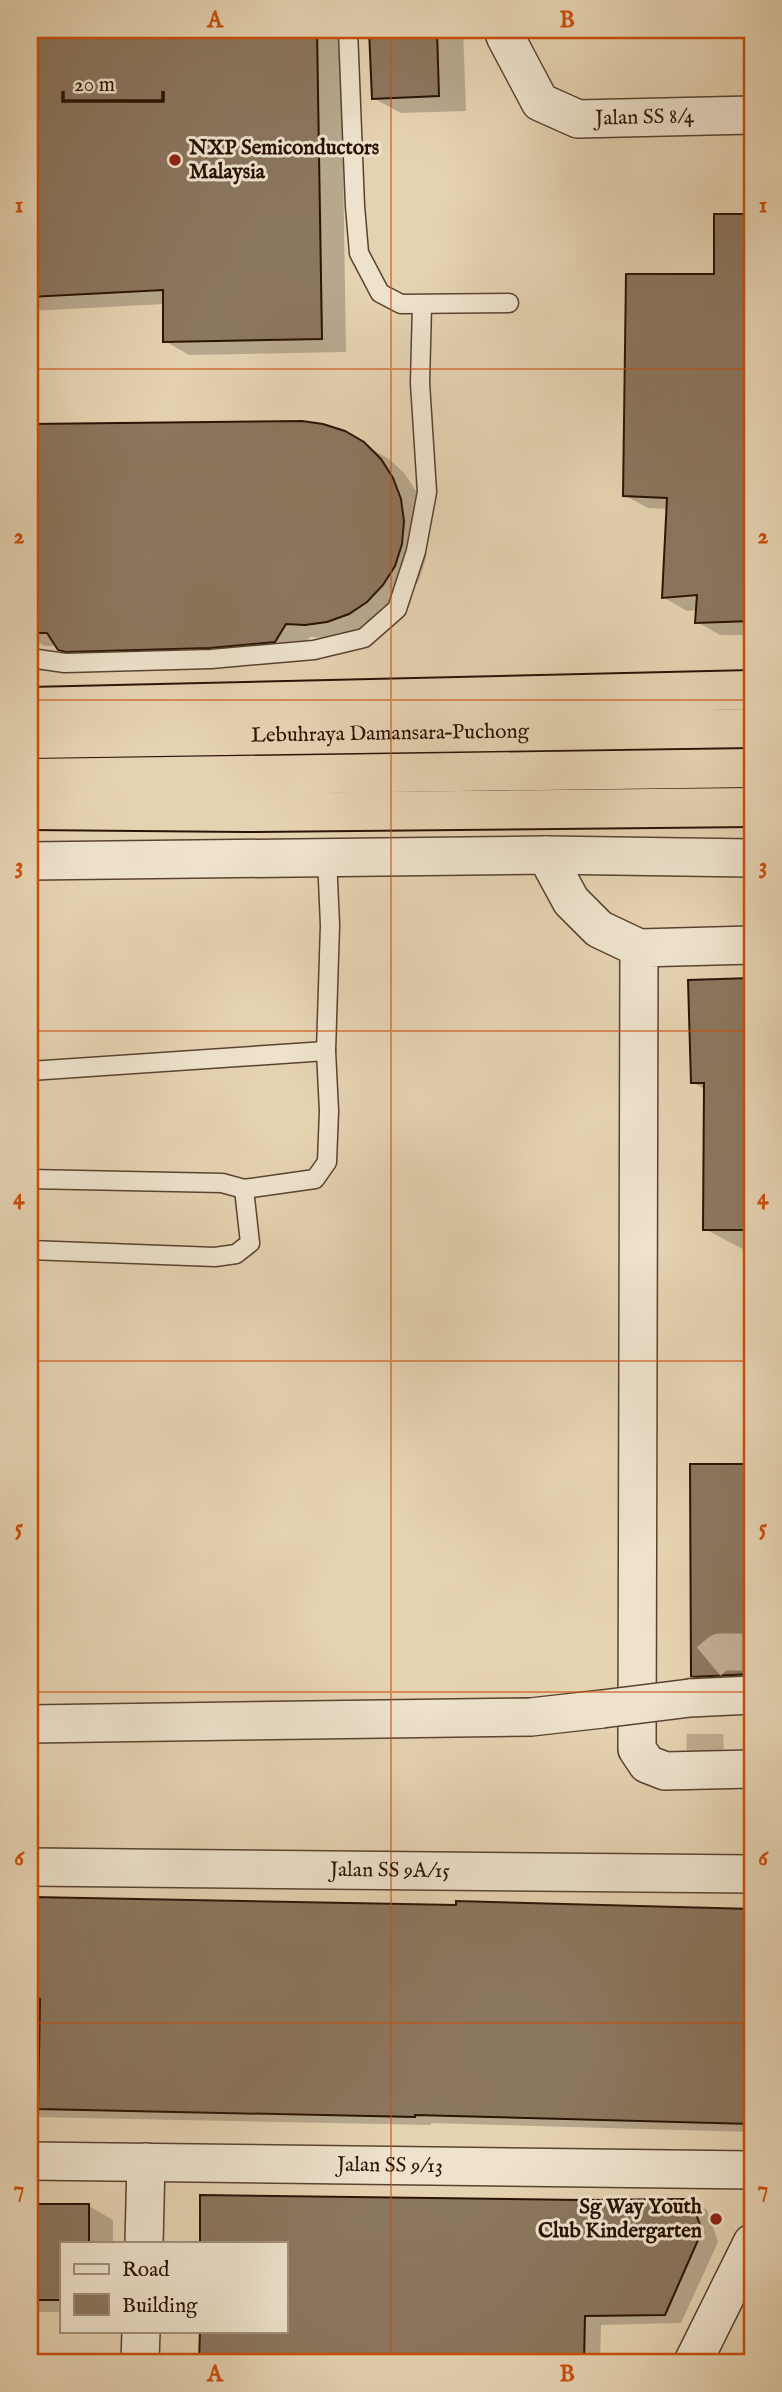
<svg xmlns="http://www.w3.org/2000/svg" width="782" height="2392" font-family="'IM FELL English',serif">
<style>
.shadow{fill:#0003}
.building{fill:#8b765e;stroke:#2a1305;stroke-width:2}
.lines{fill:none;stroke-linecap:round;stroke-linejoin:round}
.minor-tunnel{stroke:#c0ac8f;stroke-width:37;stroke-dasharray:37 18;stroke-linecap:butt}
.service-casing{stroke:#594330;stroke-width:21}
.minor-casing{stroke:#594330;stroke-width:40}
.motorway-casing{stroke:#2a1305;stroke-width:42}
.service{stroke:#eee2cc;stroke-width:18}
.minor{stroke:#eee2cc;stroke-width:37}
.motorway{stroke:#e5d2b1;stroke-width:38}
.minor-bridge-casing{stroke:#594330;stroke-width:40;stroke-linecap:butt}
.minor-bridge{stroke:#eee2cc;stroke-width:37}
.grid{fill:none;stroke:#cc4e0b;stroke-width:2;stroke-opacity:0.55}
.poi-dot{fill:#8f2418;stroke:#eee2cc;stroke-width:2.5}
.labels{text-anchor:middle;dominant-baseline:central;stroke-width:6;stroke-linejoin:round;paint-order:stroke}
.street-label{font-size:21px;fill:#2a1305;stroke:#eee2cc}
.poi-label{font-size:21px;font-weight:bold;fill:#2a1305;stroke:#eee2cc;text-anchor:start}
.neatline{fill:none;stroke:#cc4e0b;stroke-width:2.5}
.grid-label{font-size:23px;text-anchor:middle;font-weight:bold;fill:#cc4e0b}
</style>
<rect width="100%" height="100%" fill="#e5d2b1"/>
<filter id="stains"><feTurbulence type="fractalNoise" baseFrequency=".00286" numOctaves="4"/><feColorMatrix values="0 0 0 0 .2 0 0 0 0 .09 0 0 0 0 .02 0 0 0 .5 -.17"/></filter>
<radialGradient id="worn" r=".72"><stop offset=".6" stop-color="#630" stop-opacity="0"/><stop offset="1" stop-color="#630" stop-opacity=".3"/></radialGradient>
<g class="shadow">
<path d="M30,30H341L346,352L189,355L165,341V304L30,311Z"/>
<path d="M371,30H463L466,111L401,113L373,98Z"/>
<path d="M716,216H752V635H720L697,622L698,610L687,611L663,597L668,509L648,508L624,495L715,276Z"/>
<path d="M302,423L344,433L389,459L405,474L417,493L425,514L428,536L426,558L419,580L408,599L373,627L331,638L310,637L299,655L84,663L57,646H45L30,638V425Z"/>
<path d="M752,980V1103H729L692,1082L690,981Z"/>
<path d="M706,1132H752V1254L705,1229Z"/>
<path d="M692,1466H752V1701H736L692,1676Z"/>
<path d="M30,1903L457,1907V1903L752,1911V2132L431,2123V2125L30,2117Z"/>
<path d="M202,2197L583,2202L690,2200L707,2210L718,2242L681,2323L601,2325L600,2362H200L201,2331H285V2243H202Z"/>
<path d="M30,2205L89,2206L113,2220V2243H61V2312H30Z"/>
<path d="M752,2350V2362H746Z"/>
</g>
<g class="building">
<path d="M30,30H317L322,339L163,342V290L30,297Z"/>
<path d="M369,30H437L439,96L372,99Z"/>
<path d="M714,214H752V621L695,623L697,595L662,598L667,498L623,496L626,274H714Z"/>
<path d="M302,421L323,424L345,431L364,442L381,459L393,478L401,499L404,521L402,544L395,566L383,585L367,602L349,614L327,622L305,625L286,624L275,642L210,648L66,652L58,650L47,633H30V424Z"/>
<path d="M752,978V1230H703L704,1083H691L688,980Z"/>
<path d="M690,1464H752V1674L691,1677Z"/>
<path d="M32,1897L456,1905V1901L752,1909V2124L415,2115V2117L38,2109L40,1999H31Z"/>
<path d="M200,2195L583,2200L691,2199L702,2231L665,2315L585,2316L584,2362H199L200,2331H285V2243H200Z"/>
<path d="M30,2204H89V2243H61V2300H30Z"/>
</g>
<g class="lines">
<path class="minor-tunnel" d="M705,1771V1685L708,1662L720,1652H752"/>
<g class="service-casing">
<g id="service">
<path d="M348,30L355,206L359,253L380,293L401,304L509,303"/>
<path d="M30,658L65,663L211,659L314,650L364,638L397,609L416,551L427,492L420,383L422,305"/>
<path d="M30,1071L326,1051"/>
<path d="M30,1179L222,1183L244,1189L315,1179L327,1162L329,1111L326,1051L330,925L327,858"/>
<path d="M30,1250L215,1257L236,1254L250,1243L244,1189"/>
</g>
</g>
<g class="minor-casing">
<g id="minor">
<path id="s1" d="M505,30V36L540,102L578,119L752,115"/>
<path d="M546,855L752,858"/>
<path d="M30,861L546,855L571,901L599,929L639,948"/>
<path d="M752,945L639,948L637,1749L647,1764L665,1771L752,1769"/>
<path d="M690,1698L752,1695"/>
<path d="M30,1724L531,1717L602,1709"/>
<path id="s2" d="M30,1867L752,1874"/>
<path id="s3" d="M30,2161L752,2170"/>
<path d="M144,2243L146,2162"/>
<path d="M140,2362L141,2331"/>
<path d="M693,2362L752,2243"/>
</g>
</g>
<g class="motorway-casing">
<g id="motorway">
<path d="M30,707L752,690"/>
<path id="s4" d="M30,739L752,728"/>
<path d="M30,778L752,768"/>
<path d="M30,810L246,812L752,807"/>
</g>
</g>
<use href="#service" class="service"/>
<use href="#minor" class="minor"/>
<use href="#motorway" class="motorway"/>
<g class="minor-bridge-casing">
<path id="minor-bridge" d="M602,1709L690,1698"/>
</g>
<use href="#minor-bridge" class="minor-bridge"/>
</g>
<path class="grid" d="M391,30V2362M30,369H752M30,700H752M30,1031H752M30,1361H752M30,1692H752M30,2023H752"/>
<g class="poi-dot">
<circle cx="175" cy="160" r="7"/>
<circle cx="716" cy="2219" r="7"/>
</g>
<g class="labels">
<g class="street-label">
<text stroke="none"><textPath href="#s1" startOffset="189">Jalan SS 8/4</textPath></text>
<text stroke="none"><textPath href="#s4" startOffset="360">Lebuhraya Damansara–Puchong</textPath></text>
<text stroke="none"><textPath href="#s2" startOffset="360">Jalan SS 9A/15</textPath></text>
<text stroke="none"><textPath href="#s3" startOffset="360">Jalan SS 9/13</textPath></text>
</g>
<g class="poi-label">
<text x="189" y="148">NXP Semiconductors<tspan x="189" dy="24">Malaysia</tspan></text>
<text x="702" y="2207" text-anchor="end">Sg Way Youth<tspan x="702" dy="24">Club Kindergarten</tspan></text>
</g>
</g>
<rect width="782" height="2392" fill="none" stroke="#e5d2b1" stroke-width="77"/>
<rect x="60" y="2242" width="228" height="91" fill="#eee2cc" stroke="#a08f7c" stroke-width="2"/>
<rect x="74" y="2264" width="35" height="10" fill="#eee2cc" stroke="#a08f7c" stroke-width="2"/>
<text x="122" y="2276" font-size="21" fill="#2a1305">Road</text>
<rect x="74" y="2294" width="35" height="21" fill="#8b765e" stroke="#a08f7c" stroke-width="2"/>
<text x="122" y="2312" font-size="21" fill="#2a1305">Building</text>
<path d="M63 91v10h100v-10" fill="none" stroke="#2a1305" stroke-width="3.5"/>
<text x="74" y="91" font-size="21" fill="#2a1305" stroke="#eee2cc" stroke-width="5" paint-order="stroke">20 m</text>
<rect x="38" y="38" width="706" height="2316" class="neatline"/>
<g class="grid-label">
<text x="215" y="27">A</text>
<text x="567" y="27">B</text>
<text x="19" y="212">1</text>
<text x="763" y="212">1</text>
<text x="19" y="543">2</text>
<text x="763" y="543">2</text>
<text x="19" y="873">3</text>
<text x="763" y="873">3</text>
<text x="19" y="1204">4</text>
<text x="763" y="1204">4</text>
<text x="19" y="1535">5</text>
<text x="763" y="1535">5</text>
<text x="19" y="1865">6</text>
<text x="763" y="1865">6</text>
<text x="19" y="2196">7</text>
<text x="763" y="2196">7</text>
<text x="215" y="2381">A</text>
<text x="567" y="2381">B</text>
</g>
<rect width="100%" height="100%" filter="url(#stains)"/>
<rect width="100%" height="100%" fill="url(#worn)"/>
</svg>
